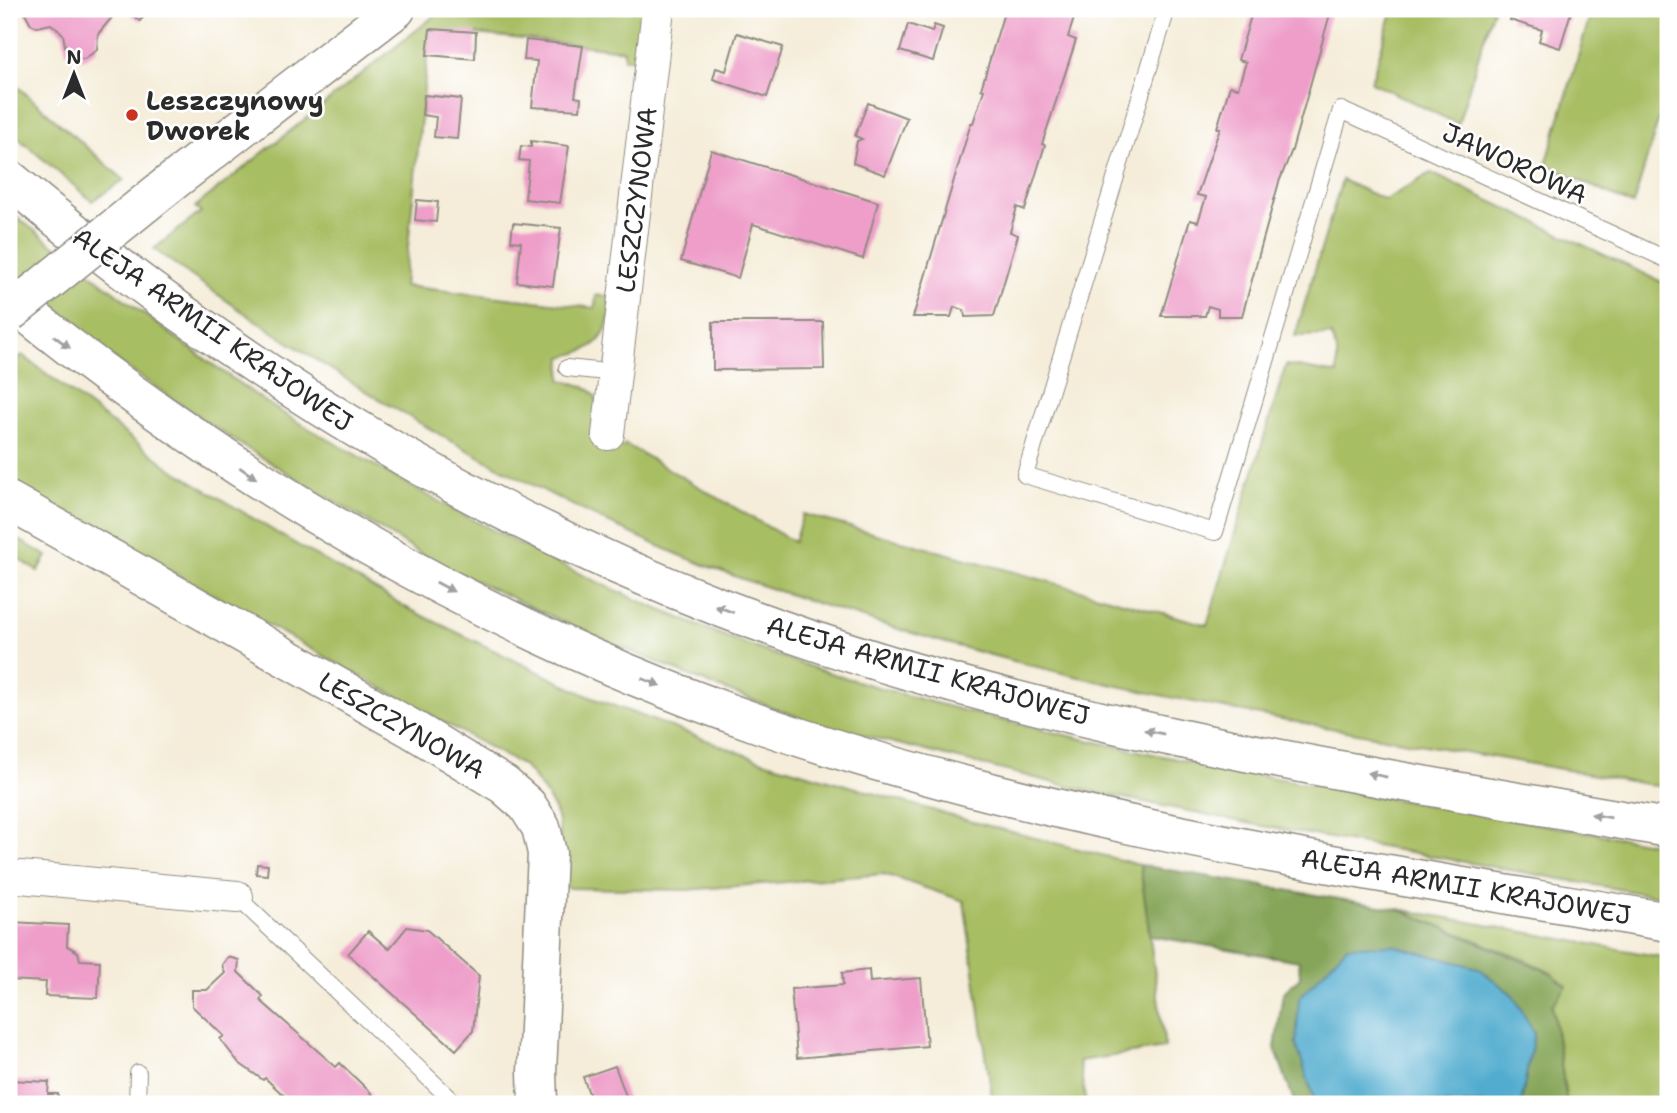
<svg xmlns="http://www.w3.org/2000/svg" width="1677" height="1113" font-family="'Shantell Sans',sans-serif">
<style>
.green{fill:#a8be63;stroke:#6a7447;stroke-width:2}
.forest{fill:#86a559;stroke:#586842;stroke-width:2}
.water{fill:#51accf;stroke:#3e6c7d;stroke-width:2}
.building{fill:#ee9ec9}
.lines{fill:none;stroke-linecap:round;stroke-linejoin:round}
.lane-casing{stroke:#908c82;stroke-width:18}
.street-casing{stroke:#908c82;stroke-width:34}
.secondary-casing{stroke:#908c82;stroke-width:41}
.primary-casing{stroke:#908c82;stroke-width:41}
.lane{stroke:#fff;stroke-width:16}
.street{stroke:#fff;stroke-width:32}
.secondary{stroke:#fff;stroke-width:38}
.primary{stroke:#fff;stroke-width:38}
.secondary-bridge-casing{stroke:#908c82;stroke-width:41;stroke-linecap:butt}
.secondary-bridge{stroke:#fff;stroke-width:38}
.oneway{fill:#a0a0a0}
.poi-dot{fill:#c8321e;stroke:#fff;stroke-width:2.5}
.labels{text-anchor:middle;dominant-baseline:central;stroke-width:5;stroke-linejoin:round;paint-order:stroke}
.poi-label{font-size:26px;font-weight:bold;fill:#2b2b2b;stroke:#fff;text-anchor:start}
.street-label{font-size:26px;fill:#2b2b2b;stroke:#fff}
</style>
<rect width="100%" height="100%" fill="#fff"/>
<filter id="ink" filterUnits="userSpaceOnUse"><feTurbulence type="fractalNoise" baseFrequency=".0143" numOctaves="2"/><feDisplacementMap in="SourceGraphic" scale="14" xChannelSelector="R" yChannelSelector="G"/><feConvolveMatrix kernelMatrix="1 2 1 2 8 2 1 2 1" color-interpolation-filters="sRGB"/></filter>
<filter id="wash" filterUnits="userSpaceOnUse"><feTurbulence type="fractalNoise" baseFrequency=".00686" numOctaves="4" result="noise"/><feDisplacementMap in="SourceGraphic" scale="28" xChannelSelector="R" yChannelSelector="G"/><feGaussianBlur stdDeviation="1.57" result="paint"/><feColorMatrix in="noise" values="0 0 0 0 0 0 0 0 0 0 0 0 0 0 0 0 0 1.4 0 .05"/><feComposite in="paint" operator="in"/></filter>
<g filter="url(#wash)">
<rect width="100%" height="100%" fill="#f5edd9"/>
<g class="green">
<path d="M443,9H644L638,59H624V50L430,29L404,286L595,308L596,295L608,296C612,303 610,310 609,318C605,345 585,352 562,357L561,380C607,390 598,399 593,441L624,447L625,444L794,542L803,514L1207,625L1286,365L1337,374V351L1331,335L1295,336L1342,180L1385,200L1431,173L1668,285V788C1390,737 1107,699 838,610C781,592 723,574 668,550C486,469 315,367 154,249L201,212L195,207Z"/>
<path d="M1393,9H1493L1458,124L1371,82Z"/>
<path d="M1592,9H1668V88L1633,205L1546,165Z"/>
<path d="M9,79L124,180L92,201L9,130Z"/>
<path d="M9,211C92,275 176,340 263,400C300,426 342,446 381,469C526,552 681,628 843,677C1112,758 1392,798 1668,846V898L1257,825L1075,788L814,723L707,683L585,632L433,561L238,443L102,351L9,274Z"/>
<path d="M22,355L169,467L287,539L411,610L590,697L760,760L966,820L1140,865L1165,1048L1079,1061L1086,1104H993L964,901L884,874L686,890L569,888L560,882C560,822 565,814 525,767L9,482V366Z"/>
<path d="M9,534L47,556L38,571L17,558L9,568Z"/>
<path d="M1398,909L1668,958V1104H1567L1552,1004L1566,986L1551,973L1530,962Z"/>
</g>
<path class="forest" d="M1140,865L1398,909L1551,973L1567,986L1552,1005L1567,1104H1521L1534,1033L1296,1044L1316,1104H1295L1275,1048L1283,993L1300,977L1299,961L1150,936Z"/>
<path class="water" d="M1392,945L1478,968L1513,995L1534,1033L1521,1104H1316L1296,1044L1299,998L1347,946Z"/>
<g id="blocks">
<g class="building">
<path d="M23,9H119L98,34L97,50L84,59L74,58L66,52L63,34L51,24L37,27L31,24Z"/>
<path d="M124,9H150L140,21Z"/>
<path d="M1005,9H1086L1084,14L1076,12L1068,37L1076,40L1042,144L1045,145L1025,210L1017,207L1010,232L1018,235L994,316L965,317L964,310L954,307L951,317H913L971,123H973L984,90L981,89Z"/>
<path d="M1253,9H1314L1330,14L1292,150L1279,182L1242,316H1218V309L1208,306L1205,316H1161L1190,220L1198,222L1206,197L1197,195L1220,128H1217L1230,86L1238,88L1246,62L1238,60Z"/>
<path d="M1513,9H1572L1560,48L1539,41L1542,30L1510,20Z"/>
<path d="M908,24L932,32L934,25L943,28L933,61L900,51Z"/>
<path d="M430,29L476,32L475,59L427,55Z"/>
<path d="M737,33L783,47L767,97L713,79L716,68L726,71Z"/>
<path d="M526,40L583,46L575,97L581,98L580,110L532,107L537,61L524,60Z"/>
<path d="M424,95L461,99L457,139L434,137L436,117L422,115Z"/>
<path d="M868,103L907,118L885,175L853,163L857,141L862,139L855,136Z"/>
<path d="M531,141L569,146L560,203L525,199L529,161L519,160L521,146L531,147Z"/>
<path d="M711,150L878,202L863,259L753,224L738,278L681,261Z"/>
<path d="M417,200L438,202L436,222L415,220Z"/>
<path d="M513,223L561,228L553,286L517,282L521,242L511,241Z"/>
<path d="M713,322H823L824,369L713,370Z"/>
<path d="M257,864L268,865L267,875L256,874Z"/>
<path d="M11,922L68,925L67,946L78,952L80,960L100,961L98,998L45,996L46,982L9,980Z"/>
<path d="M407,927L427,930L479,976L473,1031L456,1050L348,954L368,931L389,949Z"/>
<path d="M228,957L239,960L238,972L263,996L260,1000L336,1067L340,1063L372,1094L369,1097L377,1104H293L265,1078L263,1080L239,1063L220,1039L224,1036L192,1006V990H207L225,973L222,965Z"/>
<path d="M869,970L870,982L921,978L927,1046L797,1058L791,989L843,985L842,973Z"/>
<path d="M615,1066L629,1104H593L583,1077Z"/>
<path d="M9,1080L49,1082L48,1094H58L57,1104H9Z"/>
</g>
</g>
</g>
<g filter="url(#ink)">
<use href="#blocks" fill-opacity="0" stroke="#908c82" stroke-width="2"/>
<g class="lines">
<g class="lane-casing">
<g id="lane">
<path d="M1167,9L1025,475L1215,532L1341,110L1668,260"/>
<path d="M567,368L616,373"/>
<path d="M237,897L456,1104"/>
<path d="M137,1104L138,1073"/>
</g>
</g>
<g class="street-casing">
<g id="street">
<path d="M608,434L658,9"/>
<path d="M9,876L237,897"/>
</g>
</g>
<g class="secondary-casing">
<g id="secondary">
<path d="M168,185L396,9"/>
<path d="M9,501L412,729L504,785L527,805L541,827L547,853L537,1072L538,1104"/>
</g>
</g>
<g class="primary-casing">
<g id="primary">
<path d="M9,179C223,358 460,508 722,608C1025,724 1350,772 1668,828"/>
<path d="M9,299C233,481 487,629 760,724C1052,825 1364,869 1668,922"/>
</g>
</g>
<use href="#lane" class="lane"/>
<use href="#street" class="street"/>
<use href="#secondary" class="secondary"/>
<use href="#primary" class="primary"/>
<g class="secondary-bridge-casing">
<path id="secondary-bridge" d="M9,313L168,185"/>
</g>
<use href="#secondary-bridge" class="secondary-bridge"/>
</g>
<defs><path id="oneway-solid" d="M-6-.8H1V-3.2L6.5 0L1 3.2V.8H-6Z" transform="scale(1.75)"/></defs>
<g class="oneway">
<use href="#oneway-solid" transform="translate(62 342) rotate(37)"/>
<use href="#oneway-solid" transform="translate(248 473) rotate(34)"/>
<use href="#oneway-solid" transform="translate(445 587) rotate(28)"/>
<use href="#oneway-solid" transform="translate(724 609) rotate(-159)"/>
<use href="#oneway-solid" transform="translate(651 682) rotate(21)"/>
<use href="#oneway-solid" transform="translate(1154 732) rotate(-168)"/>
<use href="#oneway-solid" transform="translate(1377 775) rotate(-169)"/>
<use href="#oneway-solid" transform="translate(1601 816) rotate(-170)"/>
</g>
</g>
<circle class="poi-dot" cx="132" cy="115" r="7"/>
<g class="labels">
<g class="poi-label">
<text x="146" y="100">Leszczynowy<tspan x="146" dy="30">Dworek</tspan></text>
</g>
<g class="street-label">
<text transform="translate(1515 163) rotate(25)">JAWOROWA</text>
<text transform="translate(636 200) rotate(-83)">LESZCZYNOWA</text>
<text transform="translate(213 329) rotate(35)">ALEJA ARMII KRAJOWEJ</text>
<text transform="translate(928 670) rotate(16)">ALEJA ARMII KRAJOWEJ</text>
<text transform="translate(402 725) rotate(30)">LESZCZYNOWA</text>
<text transform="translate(1466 886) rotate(10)">ALEJA ARMII KRAJOWEJ</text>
</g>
</g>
<rect width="1677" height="1113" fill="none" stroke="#fff" stroke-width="35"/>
<g transform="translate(74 74)" stroke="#ffffff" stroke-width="5" paint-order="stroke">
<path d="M0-5L12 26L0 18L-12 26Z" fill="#2b2b2b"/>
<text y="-10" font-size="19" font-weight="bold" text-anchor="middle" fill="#2b2b2b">N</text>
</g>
</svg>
